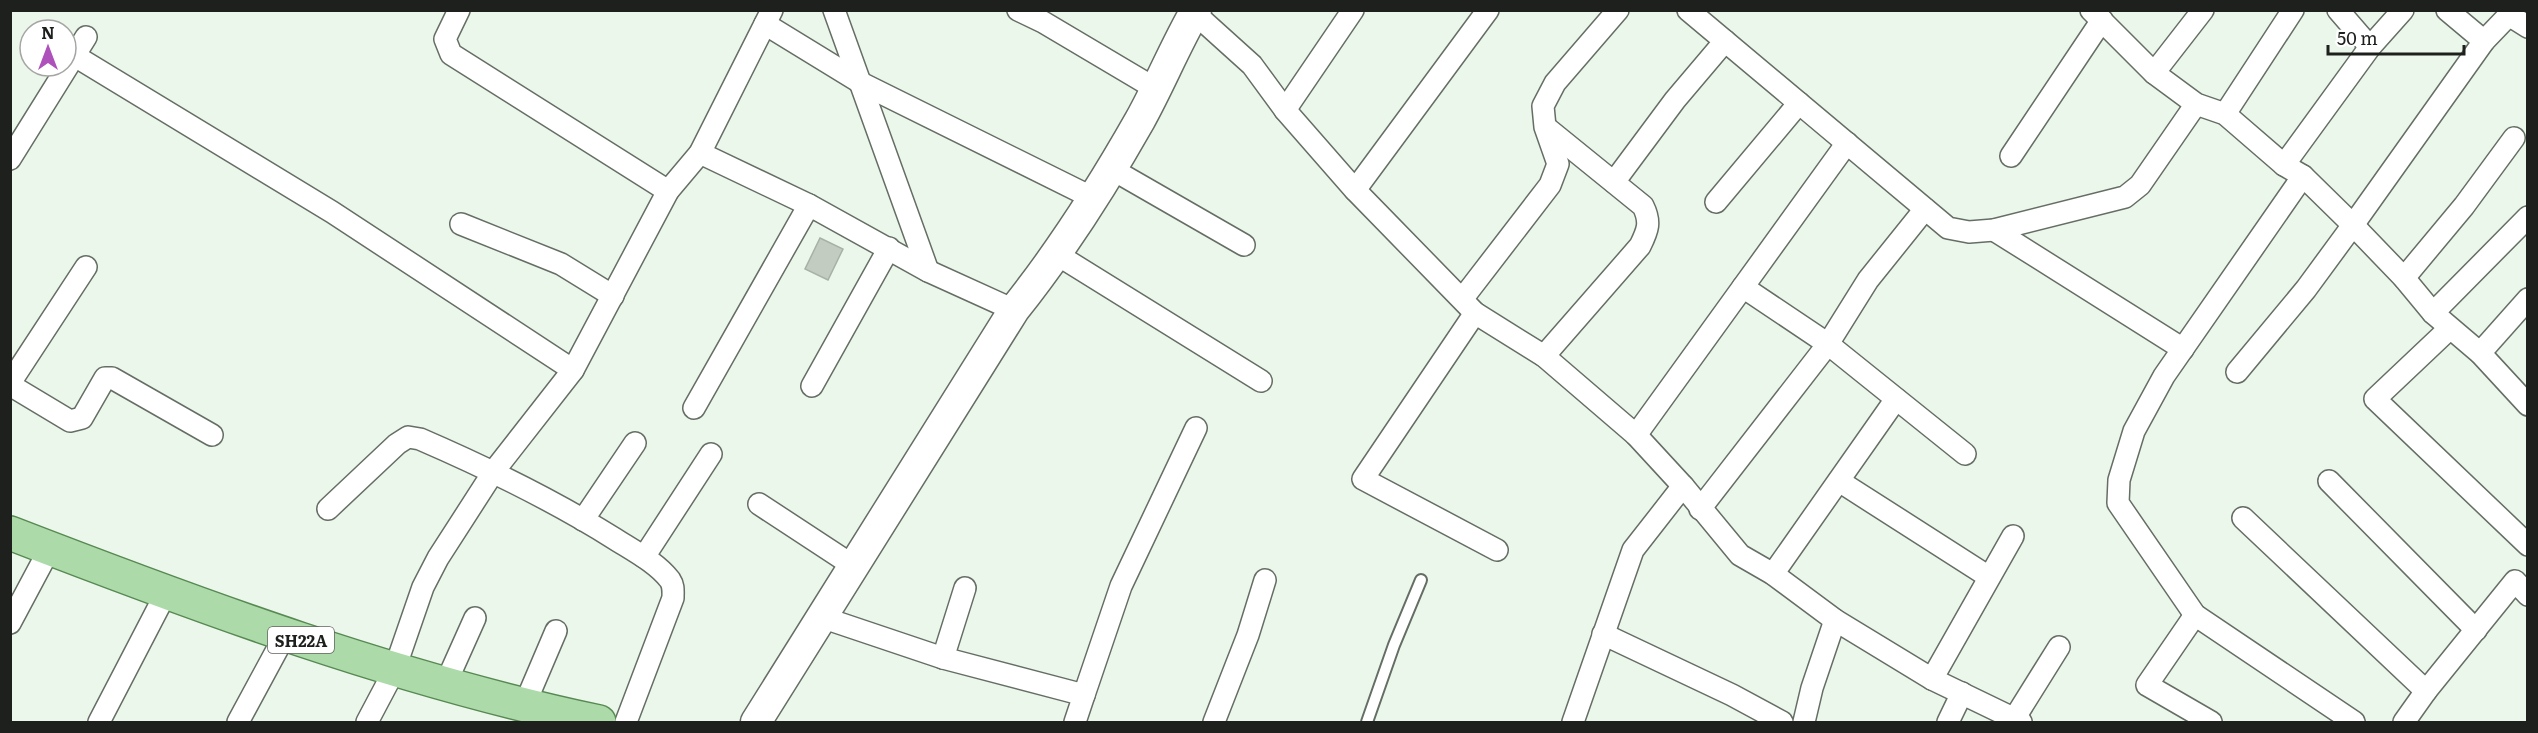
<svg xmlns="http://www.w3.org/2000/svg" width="2538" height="733" font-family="Literata,serif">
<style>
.building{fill:#c2ccc1;stroke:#a7b1a6;stroke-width:1.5}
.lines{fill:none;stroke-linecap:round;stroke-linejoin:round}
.lane-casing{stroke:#656e64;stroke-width:14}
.street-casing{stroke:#656e64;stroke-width:24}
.secondary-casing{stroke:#656e64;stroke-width:33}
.primary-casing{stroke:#578953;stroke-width:36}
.lane{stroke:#fff;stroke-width:10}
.street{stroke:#fff;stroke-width:21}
.secondary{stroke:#fff;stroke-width:30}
.primary{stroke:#addaa9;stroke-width:33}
.labels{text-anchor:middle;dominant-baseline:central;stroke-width:5;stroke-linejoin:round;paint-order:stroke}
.shield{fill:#fff;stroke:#616360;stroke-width:1.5}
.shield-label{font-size:16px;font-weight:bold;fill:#1d201c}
</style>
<rect width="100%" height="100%" fill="#ecf7eb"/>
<path class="building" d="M820,238L843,249L828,280L805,269Z"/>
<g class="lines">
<g class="lane-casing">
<path id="lane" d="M1367,722L1394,645L1421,580"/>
</g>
<g class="street-casing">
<g id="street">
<path d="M459,10L445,39L451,54L668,191"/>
<path d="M834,10L928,271"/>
<path d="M1018,10L1043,22L1156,89"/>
<path d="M1191,10L1252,65L1285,110L1355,190L1475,313L1544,356L1636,435L1683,486L1740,555L1773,574L1835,620L1932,679L2021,722"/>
<path d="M1688,10L1948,228L1969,232L1994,230L2125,197L2140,185L2196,104"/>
<path d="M2091,10L2154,73L2196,104L2225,114L2284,165L2303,176L2353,225L2484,41L2509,15L2528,27"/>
<path d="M2338,10L2370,47"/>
<path d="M2447,10L2484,41"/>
<path d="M765,24L863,84L1093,198"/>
<path d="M75,56L332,212L573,370"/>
<path d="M2154,73L2203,10"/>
<path d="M1285,110L1353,10"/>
<path d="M2225,114L2293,10"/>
<path d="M700,153L809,205"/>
<path d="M2011,156L2102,20"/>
<path d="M10,159L86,37"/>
<path d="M2284,165L2370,47L2403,10"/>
<path d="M1110,168L1244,245"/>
<path d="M2303,176L2164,376L2134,431L2119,480L2118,503L2195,615L2354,722"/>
<path d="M1614,182L1675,100L1725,41"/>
<path d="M1355,190L1488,10"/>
<path d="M1716,202L1799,103"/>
<path d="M461,224L561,264L613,296"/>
<path d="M1994,230L2183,349"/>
<path d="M1058,255L1261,381"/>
<path d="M2404,278L2464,206L2514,138"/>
<path d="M1743,287L1847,143"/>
<path d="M1463,298L1550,185L1558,164L1545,127L1543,106L1555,83L1618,10"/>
<path d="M1475,313L1363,479L1497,550"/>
<path d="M2433,313L2528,217"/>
<path d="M2449,329L2375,399L2528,545"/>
<path d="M2480,353L2528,299"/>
<path d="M1544,356L1640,246C1648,230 1651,222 1643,206L1548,129"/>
<path d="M2237,372L2306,289L2353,225L2404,278L2433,313L2480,353L2528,405"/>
<path d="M10,383L86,267"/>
<path d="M10,385L70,421L82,418L105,378H112L212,435"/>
<path d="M812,386L889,248"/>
<path d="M694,408L809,205L928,271L1014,310"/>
<path d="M1636,435L1743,287L1828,344L1965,454"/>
<path d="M1839,481L1989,577"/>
<path d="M2329,481L2476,630"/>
<path d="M759,504L852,565"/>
<path d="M328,509L397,444L408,437L420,439C487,468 553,500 615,539C634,551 657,563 670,580C674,586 673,591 673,598L626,722"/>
<path d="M1700,509L1828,344L1868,280L1925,209"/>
<path d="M2243,518L2426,691"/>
<path d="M583,520L635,443"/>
<path d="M644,557L711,454"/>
<path d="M1773,574L1896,399"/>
<path d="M2195,615L2147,685L2211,722"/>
<path d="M824,618L943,658L1084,695L1075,722"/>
<path d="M10,623L50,548"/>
<path d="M1603,634L1732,695L1782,722"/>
<path d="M943,658L965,588"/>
<path d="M1932,679L2013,536"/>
<path d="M445,685L475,618"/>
<path d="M1084,695L1121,586L1196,428"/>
<path d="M524,706L556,631"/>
<path d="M2014,719L2059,647"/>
<path d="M99,722L166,593"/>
<path d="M238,722L285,635"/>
<path d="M367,722L394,671L423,587L438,558L494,471L573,370L668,191L700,153L772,10"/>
<path d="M1214,722L1248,635L1265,580"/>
<path d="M1573,722L1633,550L1683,486"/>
<path d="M1804,722L1812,688L1835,620"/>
<path d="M1948,722L1962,693"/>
<path d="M2404,722L2426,691L2515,581L2528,595"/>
</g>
</g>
<g class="secondary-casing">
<path id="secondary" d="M756,722L1014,310C1062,250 1102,187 1140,120C1160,84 1175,46 1196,10"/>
</g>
<g class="primary-casing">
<path id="primary" d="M10,533C204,608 396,679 599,722"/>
</g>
<use href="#lane" class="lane"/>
<use href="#street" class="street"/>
<use href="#secondary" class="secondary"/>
<use href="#primary" class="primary"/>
</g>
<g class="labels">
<rect class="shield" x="268" y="627" width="66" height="26" rx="4.5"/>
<g class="shield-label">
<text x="301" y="640">SH22A</text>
</g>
</g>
<rect width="2538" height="733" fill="none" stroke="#1d201c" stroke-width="24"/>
<g transform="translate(48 48)"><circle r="28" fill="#ffffff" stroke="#a5a6a4" stroke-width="1.5"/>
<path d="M0-4.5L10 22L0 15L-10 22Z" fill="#ae51bb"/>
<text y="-9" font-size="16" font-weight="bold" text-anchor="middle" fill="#1d201c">N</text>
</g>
<path d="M2328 45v9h136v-9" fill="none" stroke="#1d201c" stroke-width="3"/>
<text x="2337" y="45" font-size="18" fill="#1d201c" stroke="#ffffff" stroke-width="4.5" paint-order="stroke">50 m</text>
</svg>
